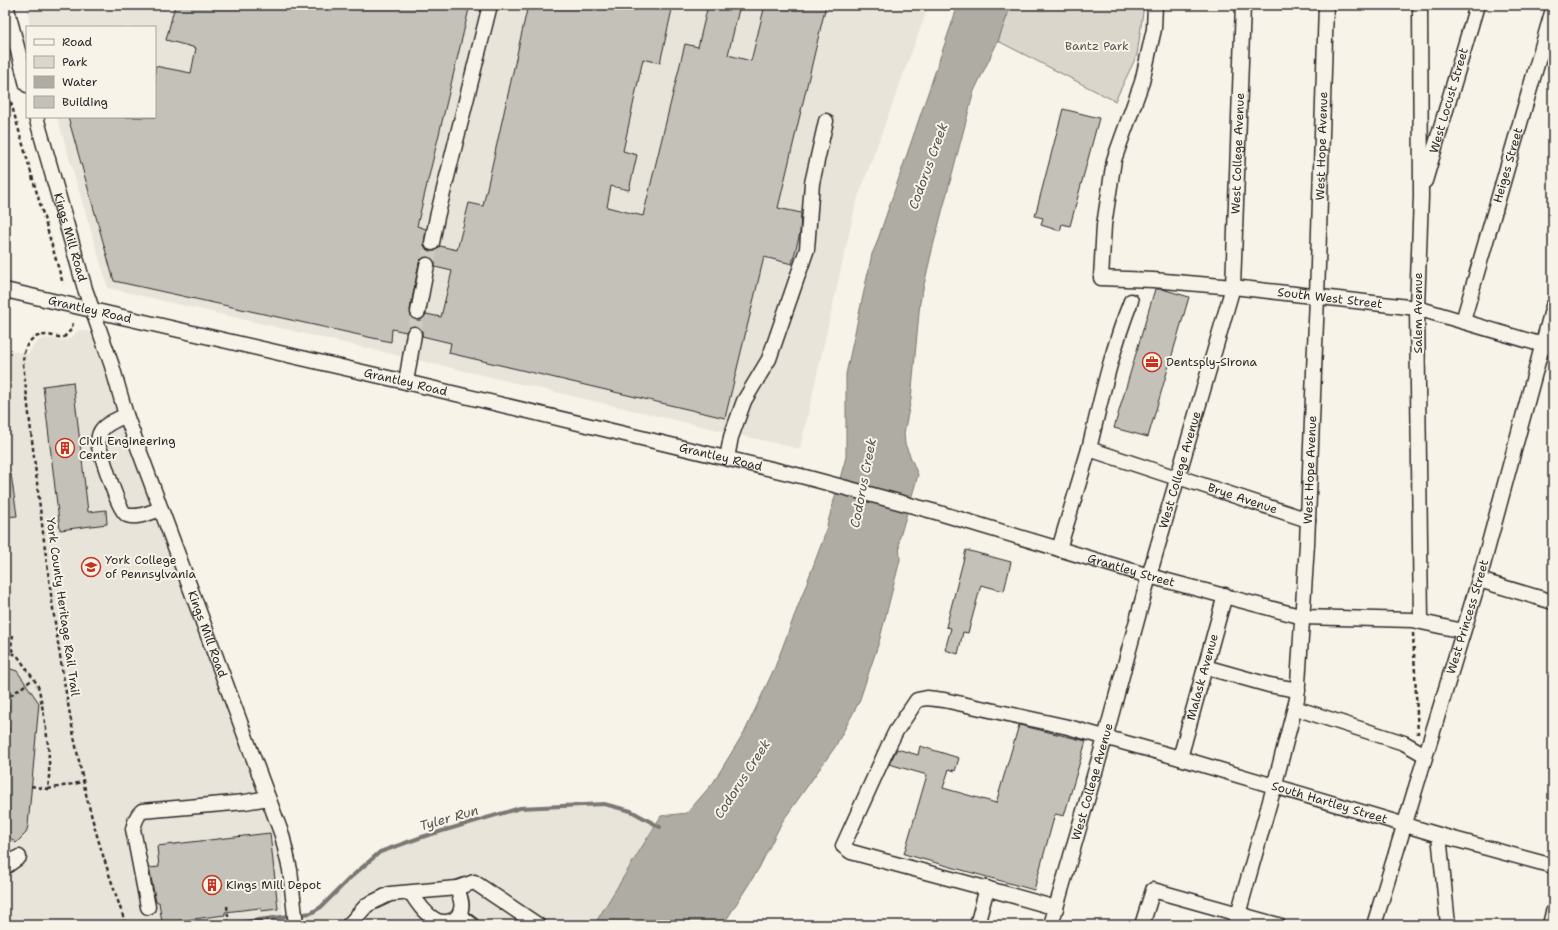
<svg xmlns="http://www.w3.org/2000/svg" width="1558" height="930" font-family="'Shantell Sans',sans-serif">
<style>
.built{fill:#e8e4da}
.green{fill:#dad6cc;stroke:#82807c}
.water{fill:#afaca4;stroke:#7a7874}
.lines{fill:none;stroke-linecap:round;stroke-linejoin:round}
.stream{stroke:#7a7874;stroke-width:4}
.building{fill:#c4c1b9;stroke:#2b2b2b;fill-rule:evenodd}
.minor-tunnel{stroke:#cecbc2;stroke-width:14;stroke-dasharray:14 7;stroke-linecap:butt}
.minor-casing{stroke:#2b2b2b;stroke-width:17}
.path{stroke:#2b2b2b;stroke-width:2.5;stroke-dasharray:4 3;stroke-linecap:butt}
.minor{stroke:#f7f3e8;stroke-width:14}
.labels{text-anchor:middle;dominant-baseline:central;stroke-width:4;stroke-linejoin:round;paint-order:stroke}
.park-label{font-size:12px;fill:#575653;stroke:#f7f3e8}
.street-label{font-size:12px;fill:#2b2b2b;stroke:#f7f3e8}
.poi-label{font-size:12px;fill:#2b2b2b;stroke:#f7f3e8;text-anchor:start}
.water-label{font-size:13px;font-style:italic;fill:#53524f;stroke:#f7f3e8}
</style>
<rect width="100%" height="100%" fill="#f7f3e8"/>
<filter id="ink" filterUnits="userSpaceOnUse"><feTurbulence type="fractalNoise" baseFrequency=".025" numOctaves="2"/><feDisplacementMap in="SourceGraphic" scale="8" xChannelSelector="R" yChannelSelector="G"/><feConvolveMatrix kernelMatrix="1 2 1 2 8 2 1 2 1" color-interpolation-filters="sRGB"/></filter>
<g filter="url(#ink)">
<g class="built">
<path d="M27,5H929L856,203L800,449L108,288L57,117H155V27H30Z"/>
<path d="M79,330L90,332L254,779L277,847L281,867L283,917L311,913L321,907L350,878L380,852L472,821L520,808L597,803L618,807L631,811L656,825L594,925H5V350L28,354L33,346L40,340L46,338L63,341L71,338Z"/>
</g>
<path class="green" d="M1011,5H1144L1137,55L1115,101L998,41Z"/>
<path class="water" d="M958,5H1011L998,41L974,91L933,246L920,302L911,399L904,433L905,444L918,475L899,540L900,560L879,642L859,702L835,747L782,822L759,868L723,925H594L661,816L687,813L713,783L746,729L775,667L823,540L846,457V374L872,254L876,245Z"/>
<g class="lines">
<path class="stream" d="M221,925L311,913L321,907L350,878L380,852L422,837L520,808L604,804L631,811L660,827"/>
</g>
<g class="building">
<path d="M175,5H470L417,226L426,229L424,245L427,250L431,251H435L440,246L457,250L469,203L483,206L528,5H673L660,63L643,59L623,151L637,155L629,190L611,186L607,207L643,216L685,44L698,47L708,5H740L728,55L751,61L765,5H826L778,208L801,213L800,233L792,264L764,257L725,418L449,353L451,343L422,336V331L416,326H411L406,332L392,329L391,342L114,281L68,117H155V66L191,73L196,48L166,40ZM425,257H429L433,259L435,263V267L452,271L441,317L426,314L421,320H417L412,318L410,310L419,263L421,259Z"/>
<path d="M1063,109L1099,118L1070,226L1062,224L1060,231L1041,225L1043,218L1035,216Z"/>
<path d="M1155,289H1162L1189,297L1148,437L1114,428Z"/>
<path d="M73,382L88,512L106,510L107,524L60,530L43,386Z"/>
<path d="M11,474L17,516L5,517V475Z"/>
<path d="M966,550L1011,562L1004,591L981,585L968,633L963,632L958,654L945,650L951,628L946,627Z"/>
<path d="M5,667L17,671L39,703L28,826L26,833L16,843L5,833V752L6,746H7L9,728H8V722L7,721L9,705L5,700Z"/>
<path d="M1019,725L1086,741L1064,816L1055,814L1034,890L904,854L927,775L889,764L897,749L918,755L920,746L959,758L955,771L949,769L943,788L996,803Z"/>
<path d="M270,833L278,909L261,911L260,908L225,912V915L162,923L159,902H156L149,868L159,867L157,846Z"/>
</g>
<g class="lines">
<g class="minor-tunnel">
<path d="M427,265L432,243"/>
<path d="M414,334L418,312"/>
</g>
<g class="minor-casing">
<g id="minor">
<path d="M6,5L27,85"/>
<path id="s1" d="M1155,5L1154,29L1142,82L1114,160L1104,225L1101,278L1153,280L1233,287L1417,308L1553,348"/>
<path d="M1420,5L1421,196L1417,308L1421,620"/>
<path id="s2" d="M36,117L85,289L112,366L126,415L282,835L290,870L296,925"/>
<path id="s3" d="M1425,181L1477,5"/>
<path d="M432,243L437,217L490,5"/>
<path id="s4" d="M5,290L406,382L805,477L936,512L1149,576L1303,617L1412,620L1463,631"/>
<path d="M418,312L427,265"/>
<path id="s5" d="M1463,321L1553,9"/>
<path d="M406,382L414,334"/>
<path d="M126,415C111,423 95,426 99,447C103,458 118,511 127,515C137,519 151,512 160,509"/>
<path d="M1089,449C1101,399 1112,349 1131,301"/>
<path d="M727,458L731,437L744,401L769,359L807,249L812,183L826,121"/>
<path id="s6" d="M1178,477L1308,520"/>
<path d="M1059,549L1089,449L1177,478"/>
<path d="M1479,580L1553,602"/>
<path d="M1205,667L1269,685L1298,690"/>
<path d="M1295,708L1404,743L1425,755"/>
<path id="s7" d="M1180,758L1225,595"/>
<path d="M1439,835L1448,925"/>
<path d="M5,867L19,857"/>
<path d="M411,893C417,902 424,913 434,919C443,925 459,922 461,909C463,903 459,894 457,888"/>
<path d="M148,907L133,829C135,822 136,816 142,811L245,802L268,798"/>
<path id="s8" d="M1056,908C988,888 920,871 851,852L843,846L888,747L896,731L917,700L927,698L944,700L1068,727L1180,758L1439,835L1553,866"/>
<path d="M459,915L472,925"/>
<path d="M349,925L367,905L390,894L457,888L474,882L538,925"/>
<path d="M977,925L987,888"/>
<path id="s9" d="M1051,925L1105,738L1149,576L1233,287L1243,5"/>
<path d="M1142,925L1153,890L1278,925"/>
<path id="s10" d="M1235,925L1274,787L1297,699L1307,544L1317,297L1326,5"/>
<path id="s11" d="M1374,925L1479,580L1553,306"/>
<path d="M1550,925L1553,912"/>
</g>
</g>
<g class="path">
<path d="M5,82L63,284"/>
<path d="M73,323L71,330L64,337C59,338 54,336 48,335C29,334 23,348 23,364C40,503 53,643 83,780C93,829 110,877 126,925"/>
<path d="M1413,633L1418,734"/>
<path d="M5,651L17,655L37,684L39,689C45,722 52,754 48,789L83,782"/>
<path d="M13,652L11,647L13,635"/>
<path d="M5,700L33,679"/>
<path d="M31,786L48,789"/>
<path d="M227,906L229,925"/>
</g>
<use href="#minor" class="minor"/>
</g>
</g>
<defs>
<g id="office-ring" transform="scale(1)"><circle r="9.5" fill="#f7f3e8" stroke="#c8321e" stroke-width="1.5"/><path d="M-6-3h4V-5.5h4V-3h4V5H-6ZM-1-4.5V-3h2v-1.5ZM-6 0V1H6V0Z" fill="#c8321e"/></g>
<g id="building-ring" transform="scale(1)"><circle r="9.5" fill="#f7f3e8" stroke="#c8321e" stroke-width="1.5"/><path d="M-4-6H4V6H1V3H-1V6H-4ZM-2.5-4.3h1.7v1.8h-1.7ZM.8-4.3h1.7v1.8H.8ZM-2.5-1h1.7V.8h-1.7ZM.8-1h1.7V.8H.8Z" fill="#c8321e"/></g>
<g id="university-ring" transform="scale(1)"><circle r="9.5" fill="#f7f3e8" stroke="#c8321e" stroke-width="1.5"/><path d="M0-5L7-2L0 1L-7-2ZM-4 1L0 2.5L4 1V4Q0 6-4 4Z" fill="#c8321e"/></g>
</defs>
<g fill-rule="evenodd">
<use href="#office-ring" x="1152" y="362"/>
<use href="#building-ring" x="65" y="448"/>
<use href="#university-ring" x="91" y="567"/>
<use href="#building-ring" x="212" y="885"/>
</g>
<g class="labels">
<g class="park-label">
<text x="1097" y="46">Bantz Park</text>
</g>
<g class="street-label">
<text stroke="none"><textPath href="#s3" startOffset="84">West Locust Street</textPath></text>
<text stroke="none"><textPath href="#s10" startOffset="788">West Hope Avenue</textPath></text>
<text stroke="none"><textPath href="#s9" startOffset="797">West College Avenue</textPath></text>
<text stroke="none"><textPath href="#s5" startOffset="162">Heiges Street</textPath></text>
<text stroke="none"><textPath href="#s2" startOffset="125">Kings Mill Road</textPath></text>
<text stroke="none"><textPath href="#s1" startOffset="510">South West Street</textPath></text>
<text stroke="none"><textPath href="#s4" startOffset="87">Grantley Road</textPath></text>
<text transform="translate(1418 313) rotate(-90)">Salem Avenue</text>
<text stroke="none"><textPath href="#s4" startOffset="411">Grantley Road</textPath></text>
<text stroke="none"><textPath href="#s4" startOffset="735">Grantley Road</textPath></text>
<text stroke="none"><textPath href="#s10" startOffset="464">West Hope Avenue</textPath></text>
<text stroke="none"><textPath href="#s9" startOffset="473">West College Avenue</textPath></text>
<text stroke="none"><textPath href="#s6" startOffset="68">Brye Avenue</textPath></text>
<text stroke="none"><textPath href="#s4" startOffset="1161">Grantley Street</textPath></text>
<text transform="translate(63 607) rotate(82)">York County Heritage Rail Trail</text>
<text stroke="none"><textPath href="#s11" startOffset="322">West Princess Street</textPath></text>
<text stroke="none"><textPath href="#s2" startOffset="545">Kings Mill Road</textPath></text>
<text stroke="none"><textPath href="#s7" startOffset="84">Malask Avenue</textPath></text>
<text stroke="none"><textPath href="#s9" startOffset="149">West College Avenue</textPath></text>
<text stroke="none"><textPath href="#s8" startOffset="813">South Hartley Street</textPath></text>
</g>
<g class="poi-label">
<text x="1166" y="362">Dentsply-Sirona</text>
<text x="79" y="441">Civil Engineering<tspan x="79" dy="14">Center</tspan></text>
<text x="105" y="560">York College<tspan x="105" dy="14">of Pennsylvania</tspan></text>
<text x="226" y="885">Kings Mill Depot</text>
</g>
<g class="water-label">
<text transform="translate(928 166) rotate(-70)">Codorus Creek</text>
<text transform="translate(863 483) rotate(-79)">Codorus Creek</text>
<text transform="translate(742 779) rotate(-57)">Codorus Creek</text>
<text transform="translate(449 818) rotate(-16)">Tyler Run</text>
</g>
</g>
<rect width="1558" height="930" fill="none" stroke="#f7f3e8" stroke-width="20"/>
<rect x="10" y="10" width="1538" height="910" fill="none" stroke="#2b2b2b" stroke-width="1.5" filter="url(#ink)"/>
<rect x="26" y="26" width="130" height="92" fill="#f7f3e8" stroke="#a5a39c"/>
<rect x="34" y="39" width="20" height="6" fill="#f7f3e8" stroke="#a5a39c"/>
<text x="62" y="46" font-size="12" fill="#2b2b2b">Road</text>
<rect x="34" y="56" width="20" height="12" fill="#dad6cc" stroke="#a5a39c"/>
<text x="62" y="66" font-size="12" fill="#2b2b2b">Park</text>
<rect x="34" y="76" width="20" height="12" fill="#afaca4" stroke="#a5a39c"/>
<text x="62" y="86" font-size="12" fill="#2b2b2b">Water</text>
<rect x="34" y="96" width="20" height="12" fill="#c4c1b9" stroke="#a5a39c"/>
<text x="62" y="106" font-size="12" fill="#2b2b2b">Building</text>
</svg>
